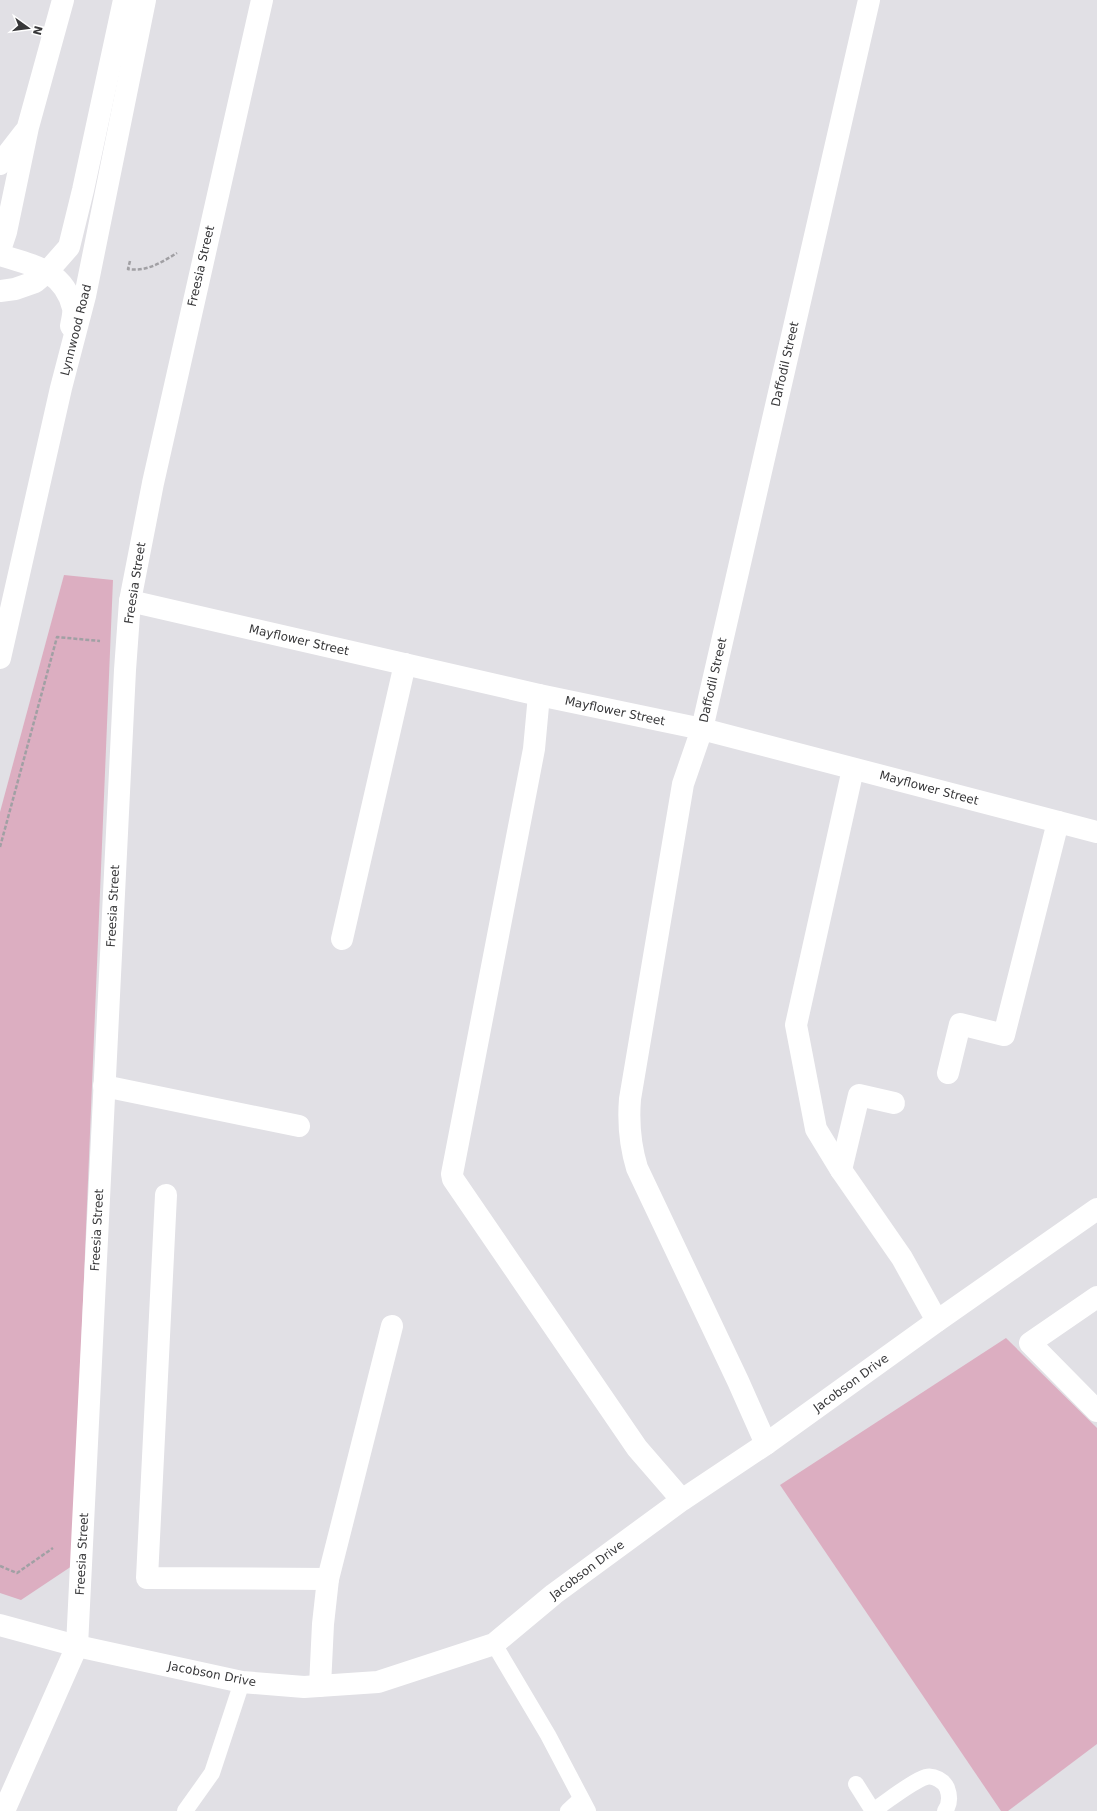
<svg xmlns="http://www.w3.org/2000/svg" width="1097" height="1811" font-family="'DejaVu Sans',sans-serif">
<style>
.green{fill:#dcaec1}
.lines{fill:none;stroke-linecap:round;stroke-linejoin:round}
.path{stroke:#a1a0a4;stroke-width:2.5;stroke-dasharray:4 2;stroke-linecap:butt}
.service{stroke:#fff;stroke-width:16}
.minor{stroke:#fff;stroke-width:22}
.primary{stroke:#fff;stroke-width:22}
.labels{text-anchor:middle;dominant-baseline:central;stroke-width:3;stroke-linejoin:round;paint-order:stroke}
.street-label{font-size:12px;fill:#373739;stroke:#fff}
</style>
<rect width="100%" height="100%" fill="#e1e0e5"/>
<g class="green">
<path d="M64,575L113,580L72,1566L21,1600L0,1593V812Z"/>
<path d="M1006,1338L1097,1428V1744L1008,1811H1001L780,1485Z"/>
</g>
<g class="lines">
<g class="path">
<path d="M130,261L128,269C147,272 162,262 177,253"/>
<path d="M0,847L57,637L100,641"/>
<path d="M0,1566L17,1573L53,1548"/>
</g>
<g class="service">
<path d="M494,1644L548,1735L588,1811"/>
<path d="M856,1784L873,1811"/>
<path d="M874,1810C888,1801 912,1781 926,1777C934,1775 944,1781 947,1788C950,1796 950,1804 945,1811"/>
<path d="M185,1811L212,1773L242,1682"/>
<path d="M568,1811L581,1799"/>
</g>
<g class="minor">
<path d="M130,601L539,695L702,729L1097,832"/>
<path d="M539,695L534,749L452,1174L453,1179L637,1448L682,1500"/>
<path d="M853,769L796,1025L816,1129L841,1170L902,1258L937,1321"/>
<path d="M342,939L405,664"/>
<path d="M948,1073L960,1024L1004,1035L1058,822"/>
<path d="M104,1086L299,1126"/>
<path d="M841,1170L859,1095L894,1103"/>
<path d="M166,1195L147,1578L328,1579"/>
<path d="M1097,1297L1030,1343L1097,1411"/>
<path d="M766,1444L738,1381L637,1168C630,1145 628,1124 630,1099L683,784L702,729L869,0"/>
<path d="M0,1625L77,1646L242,1682L304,1687L378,1682L494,1644L554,1594L682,1500L766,1444L937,1321L1097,1209"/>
<path d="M320,1686L323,1624L328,1579L392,1326"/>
<path d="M4,1811L77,1646L125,670L130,601L153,483L262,0"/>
</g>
<g class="primary">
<path d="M0,164L24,133"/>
<path d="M0,250L6,232L28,127L63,0"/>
<path d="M0,255C32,265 64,270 73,308C74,313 72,320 71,326"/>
<path d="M0,291L15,289L35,282L47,272L69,247L83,190L124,0"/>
<path d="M0,658L61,388L85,296L145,0"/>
</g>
</g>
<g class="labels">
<g class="street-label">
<text transform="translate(201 266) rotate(-77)">Freesia Street</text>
<text transform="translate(76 330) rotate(-76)">Lynnwood Road</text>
<text transform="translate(785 364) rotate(-77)">Daffodil Street</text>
<text transform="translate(135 583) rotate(-81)">Freesia Street</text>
<text transform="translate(299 640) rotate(13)">Mayflower Street</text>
<text transform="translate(713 680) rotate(-77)">Daffodil Street</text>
<text transform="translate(615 711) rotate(12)">Mayflower Street</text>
<text transform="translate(929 788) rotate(15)">Mayflower Street</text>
<text transform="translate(113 906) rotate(-87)">Freesia Street</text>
<text transform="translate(97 1230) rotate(-87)">Freesia Street</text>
<text transform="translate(851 1383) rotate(-36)">Jacobson Drive</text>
<text transform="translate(82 1554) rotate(-87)">Freesia Street</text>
<text transform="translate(587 1570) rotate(-37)">Jacobson Drive</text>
<text transform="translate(212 1674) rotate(11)">Jacobson Drive</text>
</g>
</g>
<g transform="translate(28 28) rotate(104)" stroke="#ffffff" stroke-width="3" paint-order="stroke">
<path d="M0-3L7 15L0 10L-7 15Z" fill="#373739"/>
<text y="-6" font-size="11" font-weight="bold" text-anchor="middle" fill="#373739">N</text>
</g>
</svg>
